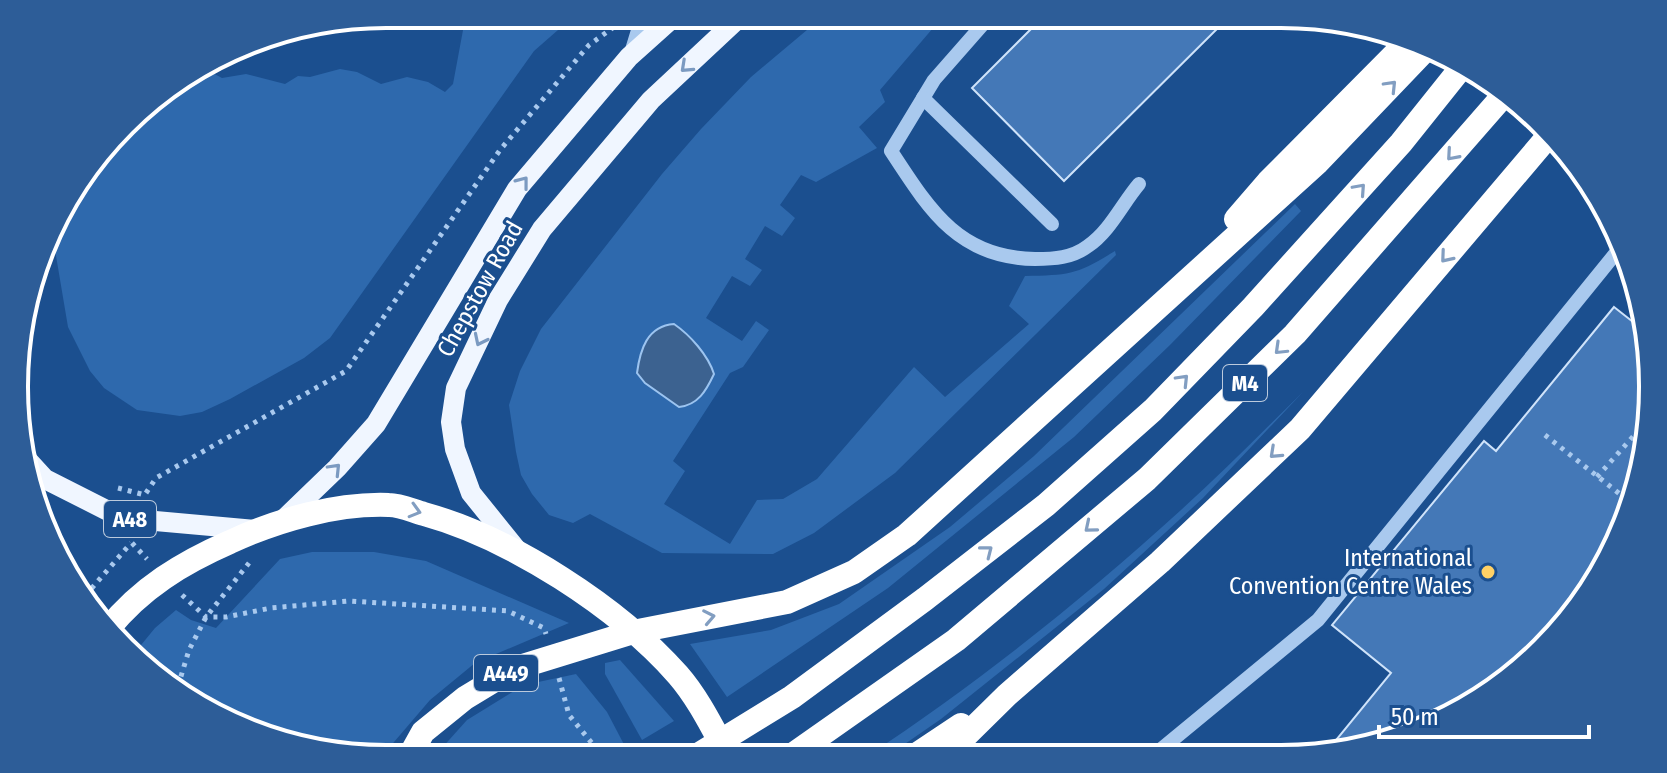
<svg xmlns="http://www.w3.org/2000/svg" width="1667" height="773" font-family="'Fira Sans Condensed',sans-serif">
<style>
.green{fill:#2e69ad}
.water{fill:#3c6290;stroke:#9cc4f0;stroke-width:2}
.building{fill:#4478b7;stroke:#cfe3fa;stroke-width:2}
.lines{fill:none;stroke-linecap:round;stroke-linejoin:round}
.path{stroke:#a9c9ee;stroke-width:5;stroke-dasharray:4 6;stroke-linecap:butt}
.minor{stroke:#a9c9ee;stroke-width:14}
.major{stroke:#f0f6ff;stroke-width:20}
.highway{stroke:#fff;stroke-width:24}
.oneway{stroke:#7b9ac1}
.oneway2{stroke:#829ec1}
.poi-dot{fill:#ffd166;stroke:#1b4f8f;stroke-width:3}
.labels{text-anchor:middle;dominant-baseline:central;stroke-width:6;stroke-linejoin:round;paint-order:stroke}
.shield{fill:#1b4f8f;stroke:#bbcadd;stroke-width:2}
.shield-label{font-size:22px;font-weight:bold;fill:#fff}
.street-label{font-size:24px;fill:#fff;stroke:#1b4f8f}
.poi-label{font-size:24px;fill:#fff;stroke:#1b4f8f;text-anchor:end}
.rim{fill:none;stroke:#fff;stroke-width:4}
</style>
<rect width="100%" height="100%" fill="#1b4f8f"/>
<g class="green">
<path d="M466,14H566V23L534,51L330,338L304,358L230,399L202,412L180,416L137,410L104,388L90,371L68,327L52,232L64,200L159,91L203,68L222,78L246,74L285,84L298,76L310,77L340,69L357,72L381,84L407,77L428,82L445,92L453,84Z"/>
<path d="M826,14H945L880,90L885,102L859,127L877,148L816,182L801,175L780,205L795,218L782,236L765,226L745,259L762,270L750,286L732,276L706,318L742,341L756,321L769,330L743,367L730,373L673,461L685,471L664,504L730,544L757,500L783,499L817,479L914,367L945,397L1029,324L1009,306L1025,276C1070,275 1076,275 1115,251L1116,255L895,473L814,533L773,554L662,553L590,514L573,523L549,515L532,494L521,475L516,452L509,405L520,371L541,329L662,174L701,129L751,77Z"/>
<path d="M1295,204L1301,211L1170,345L1074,437L888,588L727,697L690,644L771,630L839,604L950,527L1034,456Z"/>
<path d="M1303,392L1203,498L1104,589L941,719L886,757H866C977,684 1082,600 1181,510C1223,472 1263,431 1303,392Z"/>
<path d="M312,552H374L426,561L569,623L475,663L430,700L388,749L383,758L244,730L132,656L155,628L176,610L191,620L216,628L280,559Z"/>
<path d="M620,660L674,721L642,740L605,674V663Z"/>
<path d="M576,674L607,712L629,754L622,758L432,759L467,720L524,685Z"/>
</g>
<path class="water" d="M674,324C690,335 708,355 714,374C706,391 698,405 679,407L645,383L637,373C640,350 647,326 674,324Z"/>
<g class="building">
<path d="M1046,14H1232L1064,181L972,88Z"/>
<path d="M1614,307L1642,329L1653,387L1624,529L1576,614L1507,682L1423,731L1323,756L1391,673L1332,625L1484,441L1496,451Z"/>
</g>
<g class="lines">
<g class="path">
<path d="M18,418L30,433"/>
<path d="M1545,435L1630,502"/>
<path d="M1597,477L1646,422"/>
<path d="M118,488L145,495"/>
<path d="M146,493L156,478L346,371L500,150L589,45L618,24"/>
<path d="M132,543L147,559"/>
<path d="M182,595L206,617H226L271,608L349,601L508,611L544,628L546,634"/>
<path d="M85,596L131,543"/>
<path d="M559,678L569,715L604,758"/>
<path d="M178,686L189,650L206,617L249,563"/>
</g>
<g class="minor">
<path d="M992,14L934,80L891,151C929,209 958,258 1035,259C1054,259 1072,258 1088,246C1110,231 1122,204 1139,184"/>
<path d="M631,53L643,14"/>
<path d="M923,98L1052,224"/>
<path d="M1153,756L1318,620L1624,243"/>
</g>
<g class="major">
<path d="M23,455L45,479L122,518L256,530"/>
<path d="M282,521L337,468L376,424L517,189L629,57L677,14"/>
<path d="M517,550L471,493L455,449L451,422L456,388L498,300L542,229L651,100L743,14"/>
</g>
<g class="highway">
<path d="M1236,219L1268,182L1409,40"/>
<path d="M108,629C141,588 182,563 230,542C277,520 337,503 389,505C400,505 413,511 424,514C511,538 618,607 678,675C699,699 714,731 729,758"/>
<path d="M913,757L961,725"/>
<path d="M944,757L1007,695L1160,562L1300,429L1551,133"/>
<path d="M693,758L792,697L925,599L1046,505L1153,410L1253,307L1401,143L1461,68"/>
<path d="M788,758L956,640L1147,479L1295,334L1503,96"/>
<path d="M408,759L423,732L465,698L513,669L633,632L787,602L854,572L907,535L1318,162L1429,46"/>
</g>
</g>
<defs><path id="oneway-chevron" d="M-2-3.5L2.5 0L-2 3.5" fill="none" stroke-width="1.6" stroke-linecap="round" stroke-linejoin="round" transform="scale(2)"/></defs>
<g class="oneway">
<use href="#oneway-chevron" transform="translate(686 67) rotate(137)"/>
<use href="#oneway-chevron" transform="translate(523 182) rotate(-52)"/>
<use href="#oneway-chevron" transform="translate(480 340) rotate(116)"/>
<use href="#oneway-chevron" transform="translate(335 469) rotate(-46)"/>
</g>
<g class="oneway2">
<use href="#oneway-chevron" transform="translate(1391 86) rotate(-46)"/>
<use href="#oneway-chevron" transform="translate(1452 155) rotate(131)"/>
<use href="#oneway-chevron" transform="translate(1360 189) rotate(-48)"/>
<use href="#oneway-chevron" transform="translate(1446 257) rotate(130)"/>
<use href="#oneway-chevron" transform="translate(1280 349) rotate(136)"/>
<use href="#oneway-chevron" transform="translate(1183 380) rotate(-46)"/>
<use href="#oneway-chevron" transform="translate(1275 453) rotate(137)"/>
<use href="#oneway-chevron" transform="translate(415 511) rotate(16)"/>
<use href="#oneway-chevron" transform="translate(1090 527) rotate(140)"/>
<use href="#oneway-chevron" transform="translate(987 551) rotate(-38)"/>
<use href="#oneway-chevron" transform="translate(709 617) rotate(-11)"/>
</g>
<circle class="poi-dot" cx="1488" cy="572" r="8"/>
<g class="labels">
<g class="shield">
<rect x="1223" y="365" width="44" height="36" rx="6"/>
<rect x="104" y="501" width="52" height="36" rx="6"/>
<rect x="474" y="655" width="64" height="36" rx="6"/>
</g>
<g class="shield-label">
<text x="1245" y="383">M4</text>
<text x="130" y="519">A48</text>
<text x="506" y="673">A449</text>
</g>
<g class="street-label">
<text transform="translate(480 289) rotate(-61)">Chepstow Road</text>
</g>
<g class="poi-label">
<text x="1472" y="558">International<tspan x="1472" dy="28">Convention Centre Wales</tspan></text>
</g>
</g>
<path d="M0 0H1667V773H0ZM386 28H1281A358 358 0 0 1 1639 386V387A358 358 0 0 1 1281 745H386A358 358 0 0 1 28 387V386A358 358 0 0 1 386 28Z" fill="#2d5d98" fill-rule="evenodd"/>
<path class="rim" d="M386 28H1281A358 358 0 0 1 1639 386V387A358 358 0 0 1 1281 745H386A358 358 0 0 1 28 387V386A358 358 0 0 1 386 28Z"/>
<path d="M1379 725v12h210v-12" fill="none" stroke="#ffffff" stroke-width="4"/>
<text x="1391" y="725" font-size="24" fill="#ffffff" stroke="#1b4f8f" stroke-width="6" paint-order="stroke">50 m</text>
</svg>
